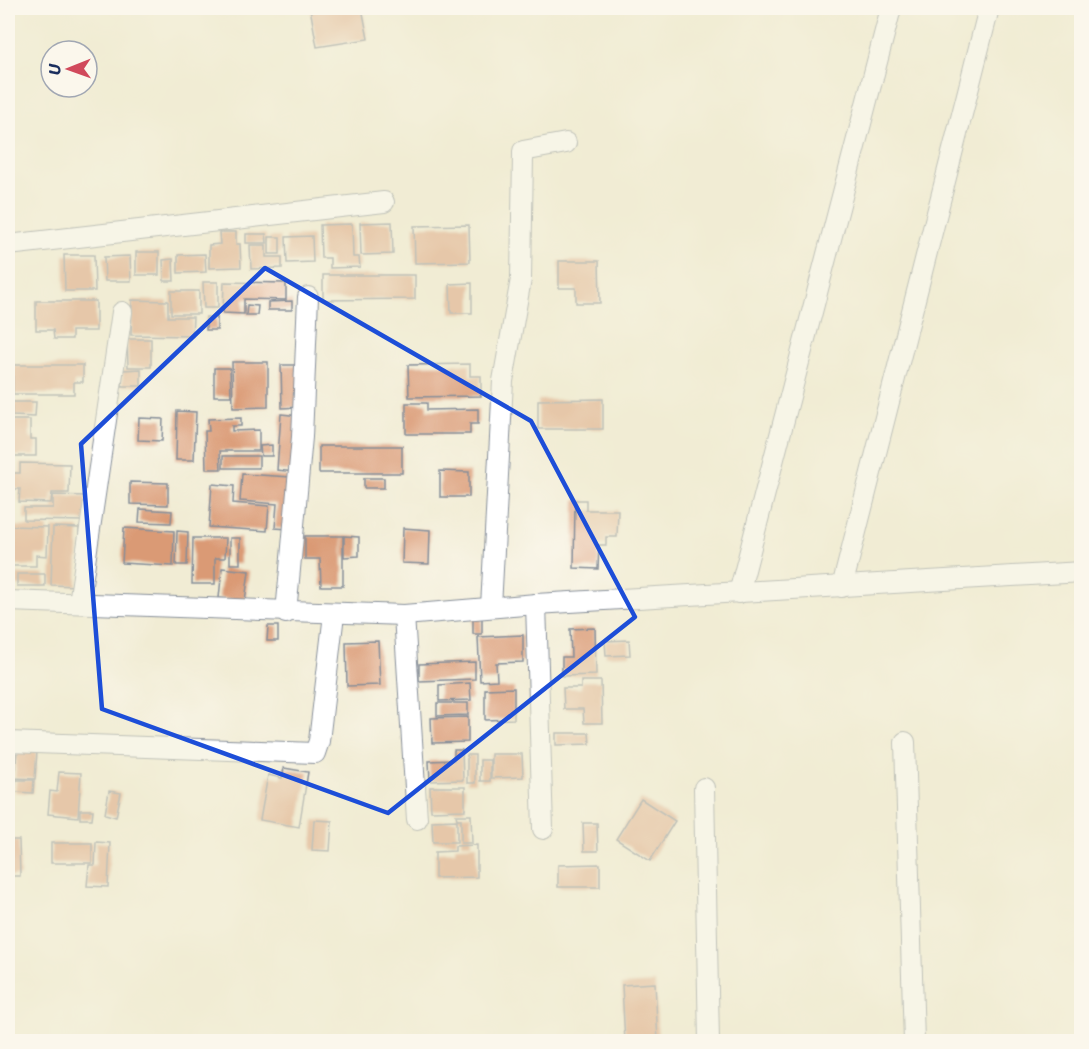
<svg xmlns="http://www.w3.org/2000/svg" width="1089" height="1049" font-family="Sriracha,sans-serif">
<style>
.building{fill:#da9a75}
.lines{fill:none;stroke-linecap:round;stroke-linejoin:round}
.street-casing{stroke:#868e99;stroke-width:22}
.street{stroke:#fff;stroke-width:20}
.marked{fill:none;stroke:#1d4ed8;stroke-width:4.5;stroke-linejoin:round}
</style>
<rect width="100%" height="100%" fill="#fbf7ec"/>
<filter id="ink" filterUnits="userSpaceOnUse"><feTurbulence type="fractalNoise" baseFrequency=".0167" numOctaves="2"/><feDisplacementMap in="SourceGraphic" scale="12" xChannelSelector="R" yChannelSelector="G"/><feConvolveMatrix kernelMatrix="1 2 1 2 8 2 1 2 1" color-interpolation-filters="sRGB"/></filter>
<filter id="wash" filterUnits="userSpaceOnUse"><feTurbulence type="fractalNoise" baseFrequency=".008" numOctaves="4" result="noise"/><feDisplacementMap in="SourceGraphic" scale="24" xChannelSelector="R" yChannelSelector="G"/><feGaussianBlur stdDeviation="1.35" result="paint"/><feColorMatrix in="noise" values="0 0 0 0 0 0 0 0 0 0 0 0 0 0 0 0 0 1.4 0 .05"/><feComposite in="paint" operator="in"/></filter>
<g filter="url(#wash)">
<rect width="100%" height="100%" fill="#f1ecd4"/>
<g id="blocks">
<g class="building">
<path d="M310,8H362L368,39L317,47Z"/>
<path d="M392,222L393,254L361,255L360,223Z"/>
<path d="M352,224L353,257H359L360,267L330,268V258H321L320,225Z"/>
<path d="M469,225L470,262L415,263L414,226Z"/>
<path d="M219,232H236V244H240L241,267L209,268V245L220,244Z"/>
<path d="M246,234H266L267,243H246Z"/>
<path d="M312,236L313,262L287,263L286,237Z"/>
<rect x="269" y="237" width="11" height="17"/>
<path d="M250,245H266V257H282V268L251,269Z"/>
<rect x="136" y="252" width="23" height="23"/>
<path d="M205,254L206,272L178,273V255Z"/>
<path d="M64,255H94L95,291H65Z"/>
<path d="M130,256L131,281H105L104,257Z"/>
<path d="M173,259L174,281H164L163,260Z"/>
<path d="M559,261H599L600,303H576V288H559Z"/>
<path d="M323,275H415V299L323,300Z"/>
<path d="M203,282H218V308H204Z"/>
<path d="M224,282L286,283V300L244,299V314L223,313Z"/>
<path d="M472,283V313H451L450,284Z"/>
<rect x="171" y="291" width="28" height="23"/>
<path d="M132,300L168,301V317H193L192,336L131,335Z"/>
<path d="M36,301H96V331H72V339H54L53,330H36Z"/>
<path d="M292,301V310H268V302Z"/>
<path d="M247,305L258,306L257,315H246Z"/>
<rect x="206" y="317" width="11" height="13"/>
<path d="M127,339H151V367H128Z"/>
<path d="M232,362H268V407L233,408Z"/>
<path d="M470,364V376H481V396L409,397L408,365Z"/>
<path d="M13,365H83V382H74V394H13Z"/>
<path d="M281,365H300V407L282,408Z"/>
<path d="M214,368H230L231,396H214Z"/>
<path d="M141,369V386H122L123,370Z"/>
<path d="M603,399V429H538V400Z"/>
<path d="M12,402H36L35,417L12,416Z"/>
<path d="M406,403H427V410L478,409V424H470V434H406Z"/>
<path d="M177,411L196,412L194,460H176Z"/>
<path d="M281,414L299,416L295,472L277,470Z"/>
<path d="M139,418L163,419L162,441L138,440Z"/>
<path d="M241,418V426H232V431L259,430V451H220L221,469H206L205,431H209L208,419Z"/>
<path d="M10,420H30V439H36V456H10Z"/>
<path d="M272,445V456H261L260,446Z"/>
<rect x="319" y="446" width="83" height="27"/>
<rect x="223" y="456" width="36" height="12"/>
<path d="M20,463L70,464L69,493H52L51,503L19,502L20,489H8V473H20Z"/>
<path d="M440,471L469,472V497H440Z"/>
<path d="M242,474L291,477L288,529L275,528L277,504L240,501Z"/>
<rect x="364" y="478" width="20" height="10"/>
<path d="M130,482L168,483V505L130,504Z"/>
<path d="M212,484L234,486L233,503L269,506L267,531L209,527Z"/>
<path d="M53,495L86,496V521L24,520V508H53Z"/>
<path d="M575,500H586V510H618L617,537H606V545H599L598,569L574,568Z"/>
<path d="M140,509L172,511L171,523L139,522Z"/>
<path d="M8,526L48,527L47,556L36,555V566H8Z"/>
<path d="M53,527L79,528L77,586L51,585Z"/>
<path d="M124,528L174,531L173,566L122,563Z"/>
<path d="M403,528L430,530L429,564L402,563Z"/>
<path d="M177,531L188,532L187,565H176Z"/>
<path d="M305,536H343V586H321L320,559H305Z"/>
<path d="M344,536L359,537V556L344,557Z"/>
<path d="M193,538H226L225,558H215V584H192Z"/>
<rect x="230" y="538" width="10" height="26"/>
<path d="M222,568L249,571L245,601L219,598Z"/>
<rect x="17" y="574" width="28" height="12"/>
<rect x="473" y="617" width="9" height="17"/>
<path d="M268,626H278V641H267Z"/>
<path d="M595,628L596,675L562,676V657H571L570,629Z"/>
<path d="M523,635V662L496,663L497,680L480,681L478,637Z"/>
<path d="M629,640L630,655L606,656L605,641Z"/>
<path d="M378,641L380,685L347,686L346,642Z"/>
<path d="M475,662V679L419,681V664Z"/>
<path d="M581,681H601L602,723H584L583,709H564L563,688H581Z"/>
<path d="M470,683L471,700L439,701V685Z"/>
<path d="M514,688V719L485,720V689Z"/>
<path d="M437,703H468V715L437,716Z"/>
<path d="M468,717V742L432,743L431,718Z"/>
<path d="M556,733H589L590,744L556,745Z"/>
<path d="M17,750L37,751L35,779L15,778Z"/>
<path d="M454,750H462L463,780L430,781L429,761L454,760Z"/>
<path d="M491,754H522L523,777L491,778Z"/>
<rect x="467" y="755" width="8" height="28"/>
<rect x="480" y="760" width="10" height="21"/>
<path d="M284,768L308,772L299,827L260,820L268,775L282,778Z"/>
<path d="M59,772L81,773L78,817L48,814L50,791L57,792Z"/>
<path d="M16,780H34L33,793L15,792Z"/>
<path d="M430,787H465V810L431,811Z"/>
<path d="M109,791L121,793L116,817L105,814Z"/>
<path d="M641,799L675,821L650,861L616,839Z"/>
<path d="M80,810H93L92,819H80Z"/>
<path d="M456,815H471L472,843H461V819H457Z"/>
<path d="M314,820L332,821L330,851L312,850Z"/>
<path d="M457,820V842H433L432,821Z"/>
<path d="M583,823H597L598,851H584Z"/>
<path d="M8,840H19L20,876H8Z"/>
<path d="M96,842L110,843L108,887L87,886L89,865H95Z"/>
<rect x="51" y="843" width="41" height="20"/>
<path d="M477,845V877L435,878V852L455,851V846Z"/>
<path d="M600,864V887H558V865Z"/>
<path d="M655,983L658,1042H625L622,985Z"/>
</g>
</g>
</g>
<g filter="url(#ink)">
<use href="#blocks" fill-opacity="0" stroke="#868e99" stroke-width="1.5"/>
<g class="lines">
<g class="street-casing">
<g id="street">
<path d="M8,245L384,202"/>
<path d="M842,587L989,8"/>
<path d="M739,593L891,8"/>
<path d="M8,601L404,615L536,604L1082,572"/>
<path d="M79,603L122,312"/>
<path d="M536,604L543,829"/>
<path d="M491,607L503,381L521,279L523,155V151L566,143"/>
<path d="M286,613L302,437L308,297"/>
<path d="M404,615L417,819"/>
<path d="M8,742L315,753L319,741L334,614"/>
<path d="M905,742L914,1042"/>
<path d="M704,788L709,1042"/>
</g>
</g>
<use href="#street" class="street"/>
</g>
</g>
<path d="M0 0H1089V1049H0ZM265,268L531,421L635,617L388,813L102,709L81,444Z" fill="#f1ecd4" fill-opacity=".55" fill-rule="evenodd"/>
<path class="marked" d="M265,268L531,421L635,617L388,813L102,709L81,444Z"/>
<rect width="1089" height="1049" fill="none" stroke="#fbf7ec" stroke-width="30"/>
<g transform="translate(69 69) rotate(269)"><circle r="28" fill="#fbf7ec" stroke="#a1a7b3" stroke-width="1.5"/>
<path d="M0-4.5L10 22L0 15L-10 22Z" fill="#d1495b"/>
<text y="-9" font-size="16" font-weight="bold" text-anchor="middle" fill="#1b2f5e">U</text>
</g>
</svg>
